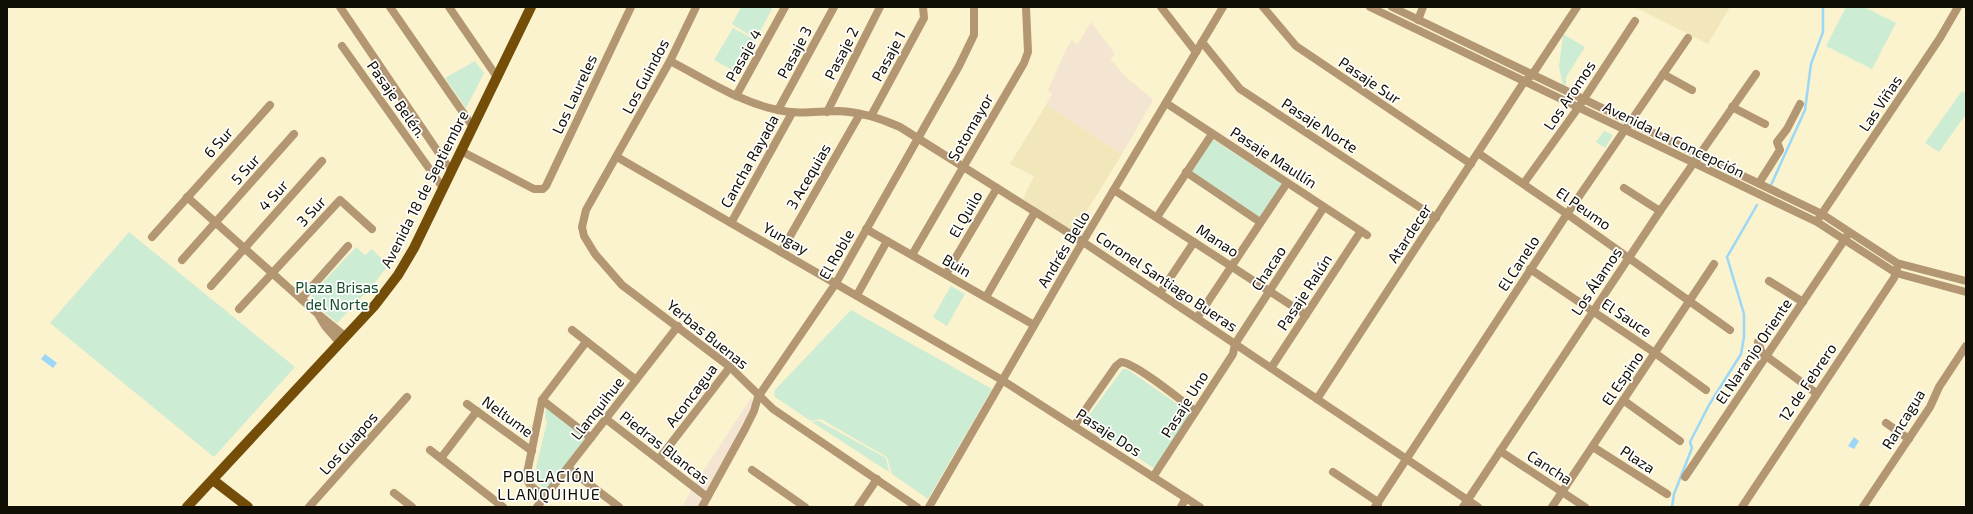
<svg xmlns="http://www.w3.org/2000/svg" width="1973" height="514" font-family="'Exo 2',sans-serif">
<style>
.commercial{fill:#f4e5d2}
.built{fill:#f2e7bb}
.green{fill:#cdecd4}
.water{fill:#9bd8f7}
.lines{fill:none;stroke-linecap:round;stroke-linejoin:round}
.stream{stroke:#9bd8f7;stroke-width:2.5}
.minor{stroke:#b39672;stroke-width:8}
.major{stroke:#744d09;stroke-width:10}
.labels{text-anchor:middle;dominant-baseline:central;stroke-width:3.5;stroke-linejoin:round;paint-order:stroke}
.street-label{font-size:15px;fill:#110e03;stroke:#fff}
.park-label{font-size:15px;fill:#134c28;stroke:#fff}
.neighbourhood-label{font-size:16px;letter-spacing:1px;fill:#110e03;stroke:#fff}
</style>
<rect width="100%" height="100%" fill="#fbf2ce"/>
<g class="commercial">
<path d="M1091,22L1115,54L1110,59L1125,76L1153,100L1122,154L1046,105L1052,94L1048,90L1066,50L1072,40L1077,45Z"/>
<path d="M751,398L753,403L748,416L699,507H682L693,487Z"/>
</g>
<g class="built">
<path d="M1635,7H1730L1708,44Z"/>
<path d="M1046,105L1122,154L1075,230H1070L1023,199L1034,176L1010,164Z"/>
</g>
<g class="green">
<path d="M741,7H773L756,39L732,24Z"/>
<path d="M1846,7H1864L1896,23L1872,69L1826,46Z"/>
<path d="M733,28L755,40L736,72L714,60Z"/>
<path d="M1563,34L1585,47L1566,77V85H1563L1559,67Z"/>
<path d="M475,61L484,73L466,108L445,78Z"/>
<path d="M1962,91L1966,94V114L1939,152L1925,143Z"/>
<path d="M1604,131L1613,135L1605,148L1596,142Z"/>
<path d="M1212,139L1284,185L1261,218L1191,171Z"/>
<path d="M129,232L295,367L214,457L50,323Z"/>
<path d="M356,247L365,255L372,249L388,265L374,284L337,323L311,300L312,294Z"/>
<path d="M951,286L965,294L947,326L933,317Z"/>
<path d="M851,310L992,389L928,499L892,474L887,457L821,419L811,421L775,397L774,391Z"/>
<path d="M1123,369H1127L1190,413L1155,469L1084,422Z"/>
<path d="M546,408L589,441L549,492L533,480L547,422L545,417Z"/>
<path d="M819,421L886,458L889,472L812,422Z"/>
</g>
<g class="water">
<path d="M45,354L57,363L53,368L41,359Z"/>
<path d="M1854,437L1859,441L1854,449L1848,446Z"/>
</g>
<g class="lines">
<g class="stream">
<path d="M1771,185L1805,110L1811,64L1823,32V7"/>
<path d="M1672,507L1674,494L1692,448L1690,442L1709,405L1741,354L1744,337V314L1727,257L1757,205"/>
</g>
<g class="minor">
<path d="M340,7L451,171"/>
<path d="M390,7L473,127"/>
<path d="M449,7L497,77"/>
<path d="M696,7L670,61L586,210L582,227L584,236L595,254L622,285L730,367L773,409L917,507"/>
<path d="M1161,7L1196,52"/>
<path d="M1263,7L1296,46L1471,164"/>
<path d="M1370,7L1817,222L1896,273L1966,292"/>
<path d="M1392,7L1822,214L1897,263L1966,281"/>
<path d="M1418,20L1423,7"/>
<path d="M1202,42L1240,89L1436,218"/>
<path d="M342,46L443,188"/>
<path d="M670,61C705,79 739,102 778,110C799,115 818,111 839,111C861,112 880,118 900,127L1083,242L1478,507"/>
<path d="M1663,74L1692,90"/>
<path d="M736,96L785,7"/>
<path d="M1166,103L1367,235"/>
<path d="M1732,107L1765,124"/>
<path d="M778,110L834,7"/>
<path d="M827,112L880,7"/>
<path d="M871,116L924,18L923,7"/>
<path d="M461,151L534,189H543L546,186L631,7"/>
<path d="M1478,153L1567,214L1730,330"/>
<path d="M617,157L1002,380L1200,507"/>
<path d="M1186,172L1260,222"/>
<path d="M1524,183L1578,108L1635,21"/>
<path d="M1759,183L1780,150L1777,142L1787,129L1800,104"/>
<path d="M1624,188L1660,211"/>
<path d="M1114,190L1306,315"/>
<path d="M187,197L318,314L345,336"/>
<path d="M1157,217L1212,134"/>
<path d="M1819,218L1940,38L1958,7"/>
<path d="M731,223L792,113"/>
<path d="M866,229L1034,325"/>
<path d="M152,237L270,105"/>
<path d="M781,252L860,114"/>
<path d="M912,255L1024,63L1028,52L1026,7"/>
<path d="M182,260L294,134"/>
<path d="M1530,269L1655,353L1706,390"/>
<path d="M946,274L997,188"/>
<path d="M1769,281L1803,302"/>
<path d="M211,286L322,161"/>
<path d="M1160,293L1194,242"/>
<path d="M857,295L887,241"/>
<path d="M986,297L1035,212"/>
<path d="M301,299L348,246"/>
<path d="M239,309L340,200L372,229"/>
<path d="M319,316L325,326L340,343"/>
<path d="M1197,318L1287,183"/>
<path d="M572,330L636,380"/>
<path d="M1758,342L1762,353L1816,393"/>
<path d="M1271,368L1361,231"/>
<path d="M1317,399L1524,82L1532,75L1577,7"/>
<path d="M542,400L591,438"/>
<path d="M1623,400L1680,441"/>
<path d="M467,404L532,451"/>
<path d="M606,419L707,497"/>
<path d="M1886,423L1909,439"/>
<path d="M1074,426L1116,366L1121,362C1134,362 1182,401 1195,411"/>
<path d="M1593,447L1667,494"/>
<path d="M430,450L503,507"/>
<path d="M1500,451L1585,507"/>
<path d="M441,458L477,411"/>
<path d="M659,459L730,367"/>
<path d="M568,468L619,507"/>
<path d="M752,470L805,507"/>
<path d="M1333,472L1378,502V506"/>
<path d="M1153,477L1233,354L1235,344L1324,207"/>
<path d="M1685,477L1847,236"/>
<path d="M394,493L412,507"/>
<path d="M545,497L530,485L526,478L542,400L586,342"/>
<path d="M309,507L407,397"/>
<path d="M537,507L678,326"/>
<path d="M702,507L745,429L754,411L758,397L836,283L959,66L974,35V7"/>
<path d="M858,507L877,479"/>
<path d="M929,507L1076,253L1223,7"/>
<path d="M1181,507L1186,498"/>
<path d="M1375,507L1567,214L1688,38"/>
<path d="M1463,507L1660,211L1756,74"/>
<path d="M1552,507L1714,264"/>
<path d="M1742,507L1894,278L1897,268"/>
<path d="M1863,507L1930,407L1939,387L1966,346"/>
</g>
<g class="major">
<path d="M213,480L248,507"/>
<path d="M187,507L375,305L398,275L414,248L531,7"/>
</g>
</g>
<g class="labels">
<g class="street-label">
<text transform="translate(794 52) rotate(-62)">Pasaje 3</text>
<text transform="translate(841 53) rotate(-63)">Pasaje 2</text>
<text transform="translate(743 55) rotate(-61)">Pasaje 4</text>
<text transform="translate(888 56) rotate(-62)">Pasaje 1</text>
<text transform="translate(645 76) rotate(-62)">Los Guindos</text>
<text transform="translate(1370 80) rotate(34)">Pasaje Sur</text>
<text transform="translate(574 94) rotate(-65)">Los Laureles</text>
<text transform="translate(1569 95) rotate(-56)">Los Aromos</text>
<text transform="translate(397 99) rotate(55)">Pasaje Belén.</text>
<text transform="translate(1880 103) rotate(-56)">Las Viñas</text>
<text transform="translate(1320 125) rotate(33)">Pasaje Norte</text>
<text transform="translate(970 127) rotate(-60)">Sotomayor</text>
<text transform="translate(1674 139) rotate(26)">Avenida La Concepción</text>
<text transform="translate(218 142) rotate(-48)">6 Sur</text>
<text transform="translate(1274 157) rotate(33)">Pasaje Maullín</text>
<text transform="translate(749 161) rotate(-61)">Cancha Rayada</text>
<text transform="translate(245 169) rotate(-48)">5 Sur</text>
<text transform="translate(808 176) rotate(-60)">3 Acequias</text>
<text transform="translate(424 189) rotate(-63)">Avenida 18 de Septiembre</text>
<text transform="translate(273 195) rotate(-48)">4 Sur</text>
<text transform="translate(1584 208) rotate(35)">El Peumo</text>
<text transform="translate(311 211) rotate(-47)">3 Sur</text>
<text transform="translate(965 214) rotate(-60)">El Quilo</text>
<text transform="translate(1409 233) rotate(-57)">Atardecer</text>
<text transform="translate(786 238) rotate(30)">Yungay</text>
<text transform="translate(1218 240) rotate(33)">Manao</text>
<text transform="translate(1063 249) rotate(-59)">Andrés Bello</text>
<text transform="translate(836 254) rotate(-60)">El Roble</text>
<text transform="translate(1518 263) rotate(-57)">El Canelo</text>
<text transform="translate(957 265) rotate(30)">Buin</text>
<text transform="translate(1268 268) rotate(-57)">Chacao</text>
<text transform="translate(1167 281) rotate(34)">Coronel Santiago Bueras</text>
<text transform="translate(1596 281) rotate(-56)">Los Álamos</text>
<text transform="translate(1304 292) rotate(-57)">Pasaje Ralún</text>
<text transform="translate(1627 317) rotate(34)">El Sauce</text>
<text transform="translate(708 334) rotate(39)">Yerbas Buenas</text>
<text transform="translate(1753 351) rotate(-56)">El Naranjo Oriente</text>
<text transform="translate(1622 378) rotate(-56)">El Espino</text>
<text transform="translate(1807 382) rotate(-56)">12 de Febrero</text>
<text transform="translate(691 395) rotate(-53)">Aconcagua</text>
<text transform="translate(1184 404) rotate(-58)">Pasaje Uno</text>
<text transform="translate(597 408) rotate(-52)">Llanquihue</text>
<text transform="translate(508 416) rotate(36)">Neltume</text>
<text transform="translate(1903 419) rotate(-58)">Rancagua</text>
<text transform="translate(1109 432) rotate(33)">Pasaje Dos</text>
<text transform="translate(348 443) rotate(-48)">Los Guapos</text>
<text transform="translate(665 447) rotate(38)">Piedras Blancas</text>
<text transform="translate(1638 459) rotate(33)">Plaza</text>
<text transform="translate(1550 467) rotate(33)">Cancha</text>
</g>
<g class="park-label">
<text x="337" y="287">Plaza Brisas<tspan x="337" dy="17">del Norte</tspan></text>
</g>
<g class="neighbourhood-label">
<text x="549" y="475">POBLACIÓN<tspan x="549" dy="18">LLANQUIHUE</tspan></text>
</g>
</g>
<rect width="1973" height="514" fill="none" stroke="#110e03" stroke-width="16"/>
</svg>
